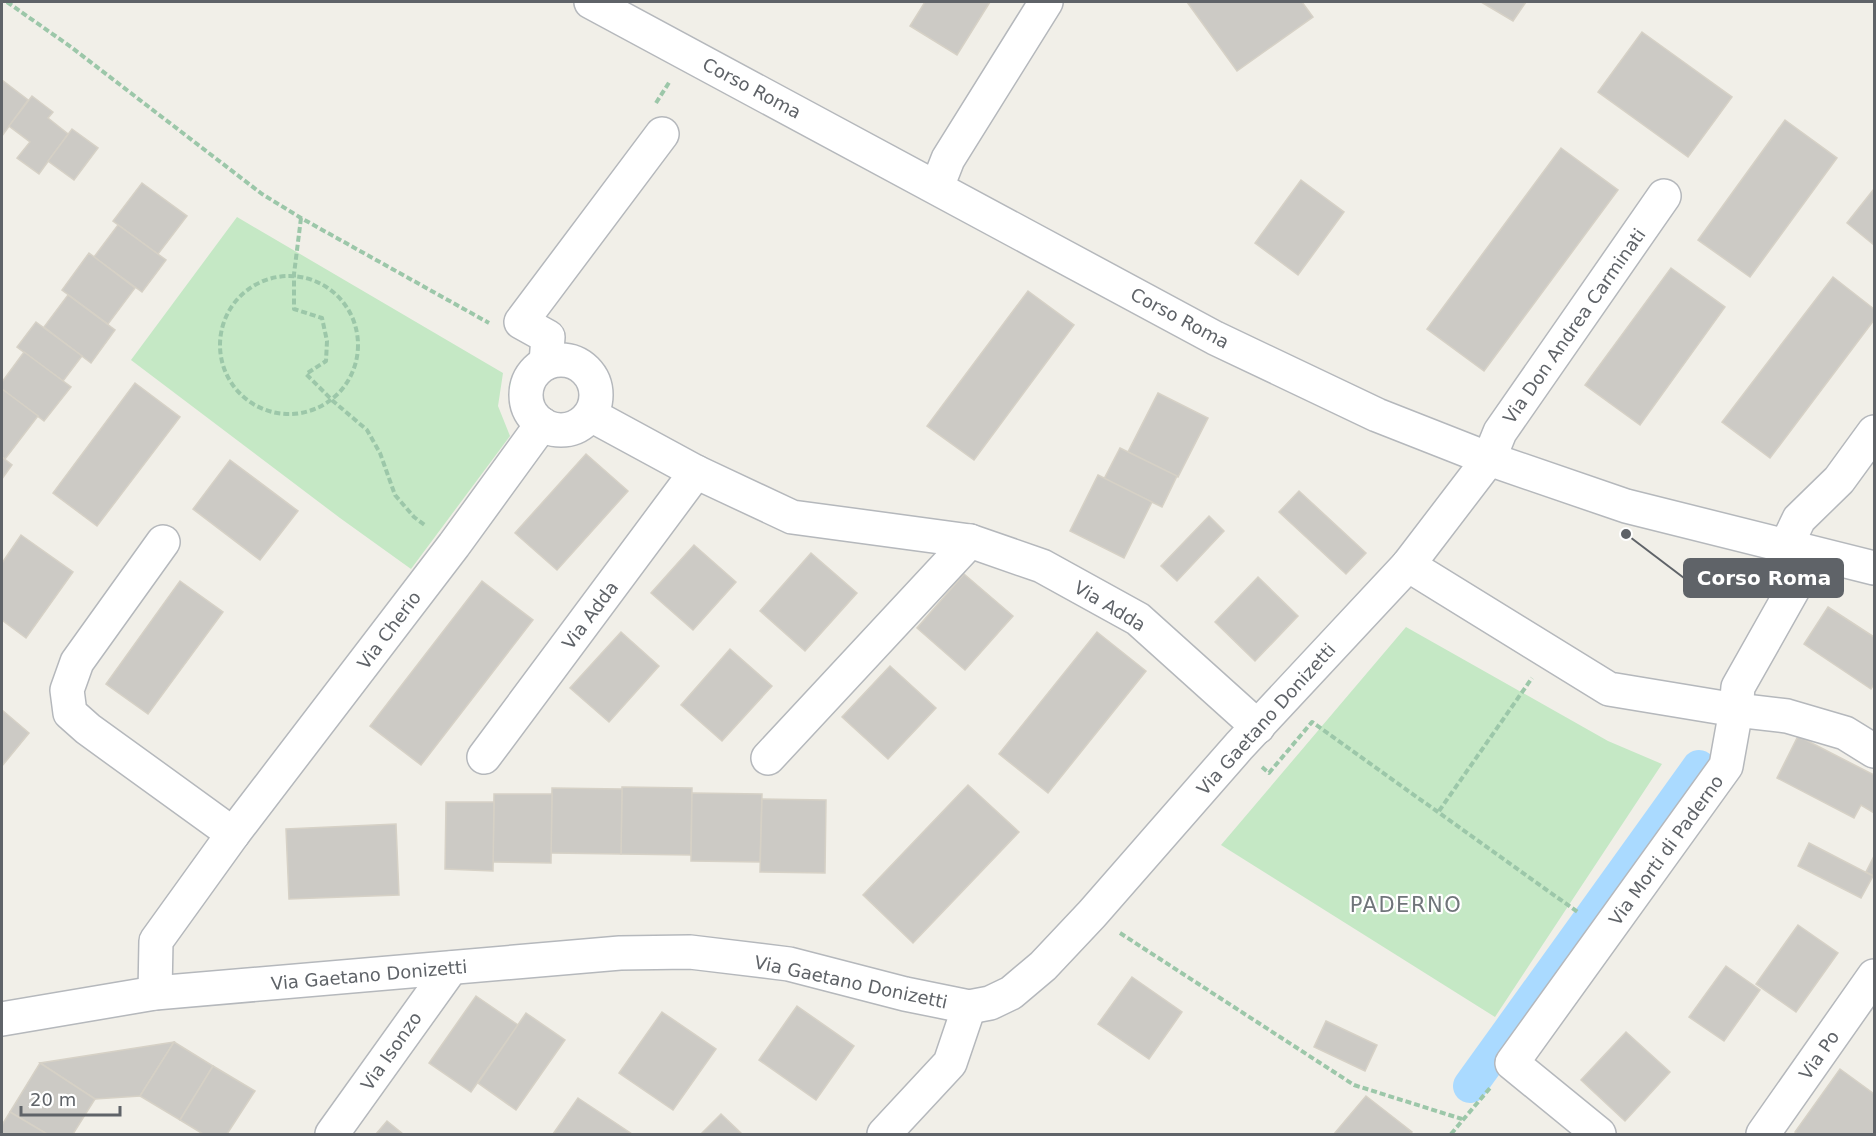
<svg xmlns="http://www.w3.org/2000/svg" width="1876" height="1136" font-family="'DejaVu Sans',sans-serif">
<style>
.green{fill:#c5e8c5}
.lines{fill:none;stroke-linecap:round;stroke-linejoin:round}
.canal{stroke:#aadaff;stroke-width:34}
.building{fill:#cccac5;stroke:#d6d1c6;stroke-width:1.5}
.minor-casing{stroke:#b5b8bc;stroke-width:36}
.path{stroke:#9cc7a9;stroke-width:4;stroke-dasharray:6 3;stroke-linecap:butt}
.minor{stroke:#fff;stroke-width:33}
.labels{text-anchor:middle;dominant-baseline:central;stroke-width:4.5;stroke-linejoin:round;paint-order:stroke}
.street-label{font-size:18px;fill:#5f6368;stroke:#fff}
.quarter-label{font-size:21px;letter-spacing:1.5px;fill:#70757a;stroke:#fff}
.leader{fill:none;stroke:#5f6368;stroke-width:2}
.callout-dot{fill:#5f6368;stroke:#fff;stroke-width:2}
.callout{fill:#5f6368;stroke:#5f6368;stroke-width:2}
.callout-label{font-size:20px;text-anchor:middle;font-weight:bold;fill:#fff}
</style>
<rect width="100%" height="100%" fill="#f1efe8"/>
<g class="green">
<path d="M237,217L503,373L498,406L510,436L411,569L340,518L131,360Z"/>
<path d="M1406,627L1608,741L1662,764L1495,1017L1221,845Z"/>
</g>
<g class="lines">
<path class="canal" d="M1470,1086L1699,767"/>
</g>
<g class="building">
<path d="M925,2H990L957,55L910,26Z"/>
<path d="M1187,2H1302L1313,17L1237,71Z"/>
<path d="M1481,2H1526L1513,21Z"/>
<path d="M1642,32L1732,97L1688,157L1598,92Z"/>
<path d="M2,80L28,100L2,136Z"/>
<path d="M32,96L53,112L48,118L68,134L39,174L17,158L30,142L9,126Z"/>
<path d="M1785,120L1837,158L1750,277L1698,240Z"/>
<path d="M72,129L98,148L74,180L48,161Z"/>
<path d="M1561,148L1618,190L1484,371L1427,329Z"/>
<path d="M1301,180L1344,212L1298,275L1255,243Z"/>
<path d="M142,183L187,216L158,254L113,221Z"/>
<path d="M1874,189V245L1847,223Z"/>
<path d="M118,225L166,260L142,292L94,257Z"/>
<path d="M89,253L135,288L108,324L62,290Z"/>
<path d="M1671,268L1725,307L1640,425L1585,385Z"/>
<path d="M1833,277L1874,309V320L1770,458L1722,422Z"/>
<path d="M1028,291L1074,325L974,460L927,426Z"/>
<path d="M68,295L115,330L91,363L44,327Z"/>
<path d="M36,322L82,356L63,381L17,347Z"/>
<path d="M24,352L71,387L44,421L2,389V382Z"/>
<path d="M135,383L180,417L97,526L53,493Z"/>
<path d="M2,389L38,416L5,459L2,457Z"/>
<path d="M1158,393L1208,418L1178,477L1128,452Z"/>
<path d="M1120,448L1177,476L1162,507L1104,479Z"/>
<path d="M586,454L628,491L557,570L515,533Z"/>
<path d="M2,457L12,465L2,479Z"/>
<path d="M230,460L298,511L260,560L193,509Z"/>
<path d="M1098,475L1152,502L1124,558L1070,531Z"/>
<path d="M1299,491L1366,553L1346,574L1279,512Z"/>
<path d="M1209,516L1224,531L1177,581L1161,566Z"/>
<path d="M21,535L73,572L26,638L2,620V563Z"/>
<path d="M694,545L736,582L693,630L651,593Z"/>
<path d="M811,553L857,593L805,651L760,611Z"/>
<path d="M964,574L1013,616L965,670L917,628Z"/>
<path d="M1258,577L1298,616L1255,661L1215,622Z"/>
<path d="M180,581L223,612L148,714L106,684Z"/>
<path d="M482,581L533,620L421,765L370,726Z"/>
<path d="M1828,607L1874,637V684L1871,689L1804,644Z"/>
<path d="M621,632L659,666L609,722L570,688Z"/>
<path d="M1097,632L1146,671L1048,793L999,754Z"/>
<path d="M730,649L772,686L722,741L681,705Z"/>
<path d="M890,666L936,708L888,759L842,717Z"/>
<path d="M2,710L29,733L2,766Z"/>
<path d="M1798,736L1874,775V813L1861,805L1854,818L1777,778Z"/>
<path d="M968,785L1019,832L913,943L863,895Z"/>
<path d="M622,787L692,788L691,855L621,854Z"/>
<path d="M552,788L622,789L621,854L551,853Z"/>
<path d="M692,793L762,794L760,862L691,861Z"/>
<path d="M494,794H552L551,863L493,862Z"/>
<path d="M762,799L826,800L825,873L760,872Z"/>
<path d="M446,802H494L493,871L445,869Z"/>
<path d="M396,824L399,895L289,899L286,829Z"/>
<path d="M1809,843L1873,876L1861,898L1798,866Z"/>
<path d="M1874,856V876L1866,872Z"/>
<path d="M1798,925L1838,953L1796,1012L1756,984Z"/>
<path d="M1726,966L1760,990L1724,1041L1689,1017Z"/>
<path d="M1132,977L1182,1012L1149,1059L1098,1024Z"/>
<path d="M476,996L518,1025L471,1092L429,1063Z"/>
<path d="M797,1006L854,1046L816,1100L759,1060Z"/>
<path d="M662,1012L716,1049L673,1110L619,1073Z"/>
<path d="M526,1013L565,1040L516,1110L478,1083Z"/>
<path d="M1326,1021L1377,1045L1365,1071L1314,1047Z"/>
<path d="M1626,1032L1670,1072L1625,1121L1581,1080Z"/>
<path d="M174,1042L140,1096L95,1099L40,1063Z"/>
<path d="M174,1042L213,1066L180,1120L140,1096Z"/>
<path d="M40,1063L95,1099L73,1134H47L10,1112Z"/>
<path d="M213,1066L255,1091L227,1134H203L180,1120Z"/>
<path d="M1840,1069L1874,1094V1132L1873,1134H1798L1795,1132Z"/>
<path d="M1366,1096L1412,1132L1409,1134H1334Z"/>
<path d="M578,1098L632,1134H553Z"/>
<path d="M10,1112L47,1134H2V1125Z"/>
<path d="M721,1114L742,1134H701Z"/>
<path d="M387,1121L403,1134H376Z"/>
</g>
<g class="lines">
<g class="minor-casing">
<g id="minor">
<path d="M591,2L1215,338L1377,415L1489,459L1626,506L1874,568"/>
<path d="M937,187L948,159L1046,2"/>
<circle cx="561" cy="395" r="35"/>
<path d="M546,363L548,337L521,322L662,134"/>
<path d="M591,415L696,472L792,517L970,541L1042,566L1138,619L1258,727"/>
<path d="M163,542L77,662L67,690L70,713L88,729L233,834"/>
<path d="M1786,546L1799,519L1839,480L1874,432"/>
<path d="M1408,565L1609,689L1736,710L1787,716L1845,733L1874,751"/>
<path d="M484,757L696,472"/>
<path d="M768,758L970,541"/>
<path d="M155,993L156,941L233,834L454,545L542,424"/>
<path d="M2,1019L155,993L620,953L690,952L789,964L905,994L969,1007L990,1003L1011,993L1043,966L1092,914L1239,746L1408,565L1489,459L1500,432L1664,196"/>
<path d="M332,1134L451,968"/>
<path d="M884,1134L950,1063L969,1007"/>
<path d="M1599,1134L1512,1063L1726,766L1736,710L1738,687L1795,586"/>
<path d="M1763,1134L1874,976"/>
</g>
</g>
<g class="path">
<path d="M7,2L71,47L262,194L301,218L489,323"/>
<path d="M656,103L670,81"/>
<path d="M301,218L294,274V309L322,318L327,341L326,361L306,374L333,401L367,430L380,453L395,495L414,517L426,526"/>
<circle cx="289" cy="345" r="69"/>
<path d="M513,404L512,386L515,377"/>
<path d="M1262,767L1269,773L1312,722L1579,913"/>
<path d="M1439,811L1532,678"/>
<path d="M1120,933L1354,1085L1462,1119"/>
<path d="M1451,1134L1490,1088"/>
</g>
<use href="#minor" class="minor"/>
</g>
<g class="labels">
<g class="street-label">
<text transform="translate(752 88) rotate(28)">Corso Roma</text>
<text transform="translate(1180 318) rotate(28)">Corso Roma</text>
<text transform="translate(1574 326) rotate(-55)">Via Don Andrea Carminati</text>
<text transform="translate(1110 606) rotate(31)">Via Adda</text>
<text transform="translate(590 615) rotate(-53)">Via Adda</text>
<text transform="translate(389 630) rotate(-53)">Via Cherio</text>
<text transform="translate(1266 719) rotate(-48)">Via Gaetano Donizetti</text>
<text transform="translate(1666 850) rotate(-54)">Via Morti di Paderno</text>
<text transform="translate(369 975) rotate(-5)">Via Gaetano Donizetti</text>
<text transform="translate(851 982) rotate(12)">Via Gaetano Donizetti</text>
<text transform="translate(391 1051) rotate(-55)">Via Isonzo</text>
<text transform="translate(1819 1055) rotate(-55)">Via Po</text>
</g>
<g class="quarter-label">
<text x="1406" y="905">PADERNO</text>
</g>
</g>
<path class="leader" d="M1626 534L1684 578"/>
<circle class="callout-dot" cx="1626" cy="534" r="6"/>
<rect class="callout" x="1684" y="559" width="159" height="38" rx="6"/>
<g class="callout-label">
<text x="1764" y="585">Corso Roma</text>
</g>
<rect width="1876" height="1136" fill="none" stroke="#5f6368" stroke-width="6"/>
<path d="M21 1106v9h99v-9" fill="none" stroke="#5f6368" stroke-width="3"/>
<text x="30" y="1106" font-size="18" fill="#5f6368" stroke="#ffffff" stroke-width="4.5" paint-order="stroke">20 m</text>
</svg>
